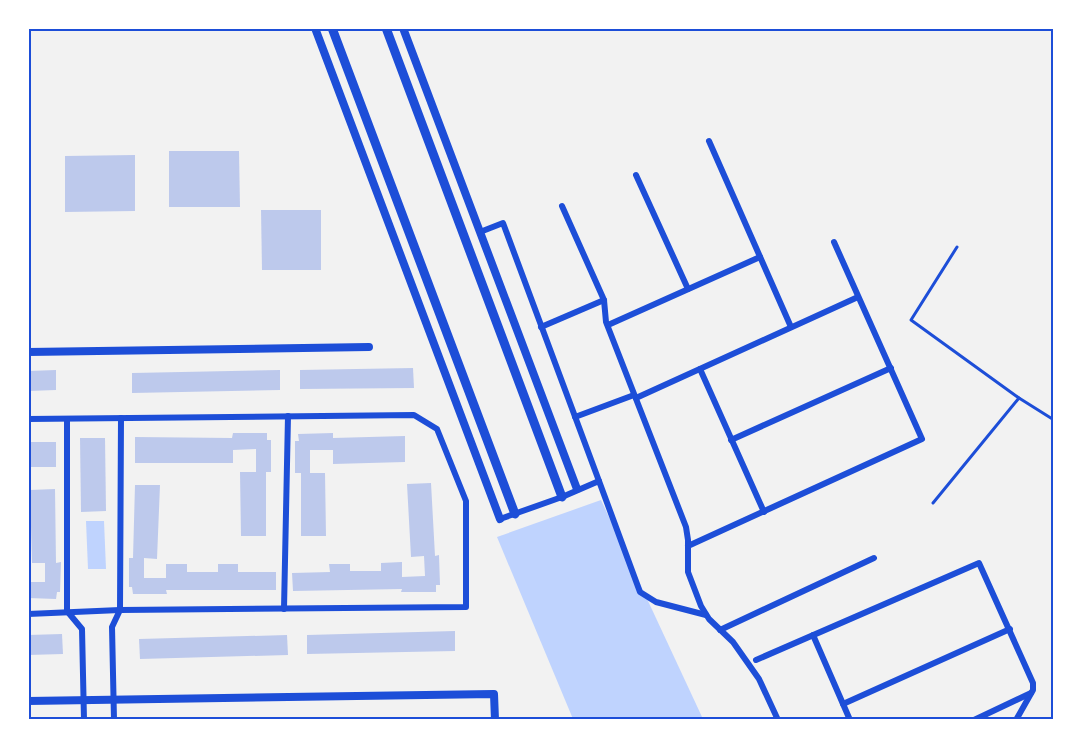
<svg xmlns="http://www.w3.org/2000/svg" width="1082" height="748" font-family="Barlow,sans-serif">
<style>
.water{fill:#bfd3fe}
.building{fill:#bdc9ec}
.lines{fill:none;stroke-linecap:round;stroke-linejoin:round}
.service{stroke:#1d4ed8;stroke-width:3}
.minor{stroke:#1d4ed8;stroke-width:6}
.tertiary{stroke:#1d4ed8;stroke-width:8}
.secondary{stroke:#1d4ed8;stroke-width:8}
.primary{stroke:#1d4ed8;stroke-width:9}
.neatline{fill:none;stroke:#1d4ed8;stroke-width:2}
</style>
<rect width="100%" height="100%" fill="#f2f2f2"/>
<g class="water">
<path d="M601,500L703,719H573L497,537Z"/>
<path d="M86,521H104L106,569H88Z"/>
</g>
<g class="building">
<path d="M169,151H239L240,207H169Z"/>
<path d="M135,155V211L65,212V156Z"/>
<path d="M261,210H321V270H262Z"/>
<path d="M413,368L414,388L300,389V370Z"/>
<path d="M56,370V390L28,391V371Z"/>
<path d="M280,370V390L132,393V373Z"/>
<path d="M233,433H267V440H271V472H266V536H241L240,472H256V449L233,450V463H135V437L232,438Z"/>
<path d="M333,433V438L405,436V462L333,464V450H310V473H325L326,536H301V473H295V441H299L298,434Z"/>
<path d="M80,438H105L106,511L81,512Z"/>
<rect x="28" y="442" width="28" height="25"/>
<path d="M431,483L435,556L439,555L440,585H436V592H401L402,589L293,591L292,573L330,572L329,564H350V571H381V563L402,562V577L425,576L424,556L411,557L407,484Z"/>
<path d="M135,485H160L157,559L144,558V578H166V564H187V572H218V564H238V572H276V590H166L167,594H133L132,587H129V558H133Z"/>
<path d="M55,489L56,563L61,562L60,592H57L56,599L28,598V582H45V563H32L30,490Z"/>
<path d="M455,631V651L307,654V635Z"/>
<path d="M62,634L63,654L28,655V635Z"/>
<path d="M287,635L288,655L140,659L139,639Z"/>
</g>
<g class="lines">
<g class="service">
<path d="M957,247L911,320L1019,398L1054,420"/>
<path d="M933,503L1019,398"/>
</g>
<g class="minor">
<path d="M709,141L791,327"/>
<path d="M636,175L688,289"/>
<path d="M562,206L604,300L606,322L686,527L688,540V572L701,606L709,619L733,642L759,679L778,720"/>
<path d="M480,232L503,223L599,481"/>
<path d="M608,325L760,257"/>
<path d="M541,327L604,300"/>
<path d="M700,369L764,512"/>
<path d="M636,398L858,297"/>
<path d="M575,417L634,395"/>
<path d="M28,419L414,415L437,429L466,501V607L120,610L28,614"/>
<path d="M67,419V611L82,629L84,720"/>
<path d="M731,440L891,368"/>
<path d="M500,519L562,497L599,481L640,592L656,602L706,615"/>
<path d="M688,546L922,439L834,242"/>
<path d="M284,609L288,416"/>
<path d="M720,630L874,558"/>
<path d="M813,635L850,720"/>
<path d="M756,660L979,563L1033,683V690L1016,720"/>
<path d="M843,704L1010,629"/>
<path d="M114,720L112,627L120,610L121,418"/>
<path d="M974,720L1031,693"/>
</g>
<g class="tertiary">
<path d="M28,352L369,347"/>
<path d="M28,701L494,694L495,720"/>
</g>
<g class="secondary">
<path d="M315,28L500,519"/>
<path d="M403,28L577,489"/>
</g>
<g class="primary">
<path d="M332,28L515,514"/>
<path d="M386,28L562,497"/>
</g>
</g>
<rect width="1082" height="748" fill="none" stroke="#ffffff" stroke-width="60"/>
<rect x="30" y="30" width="1022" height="688" class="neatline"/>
</svg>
